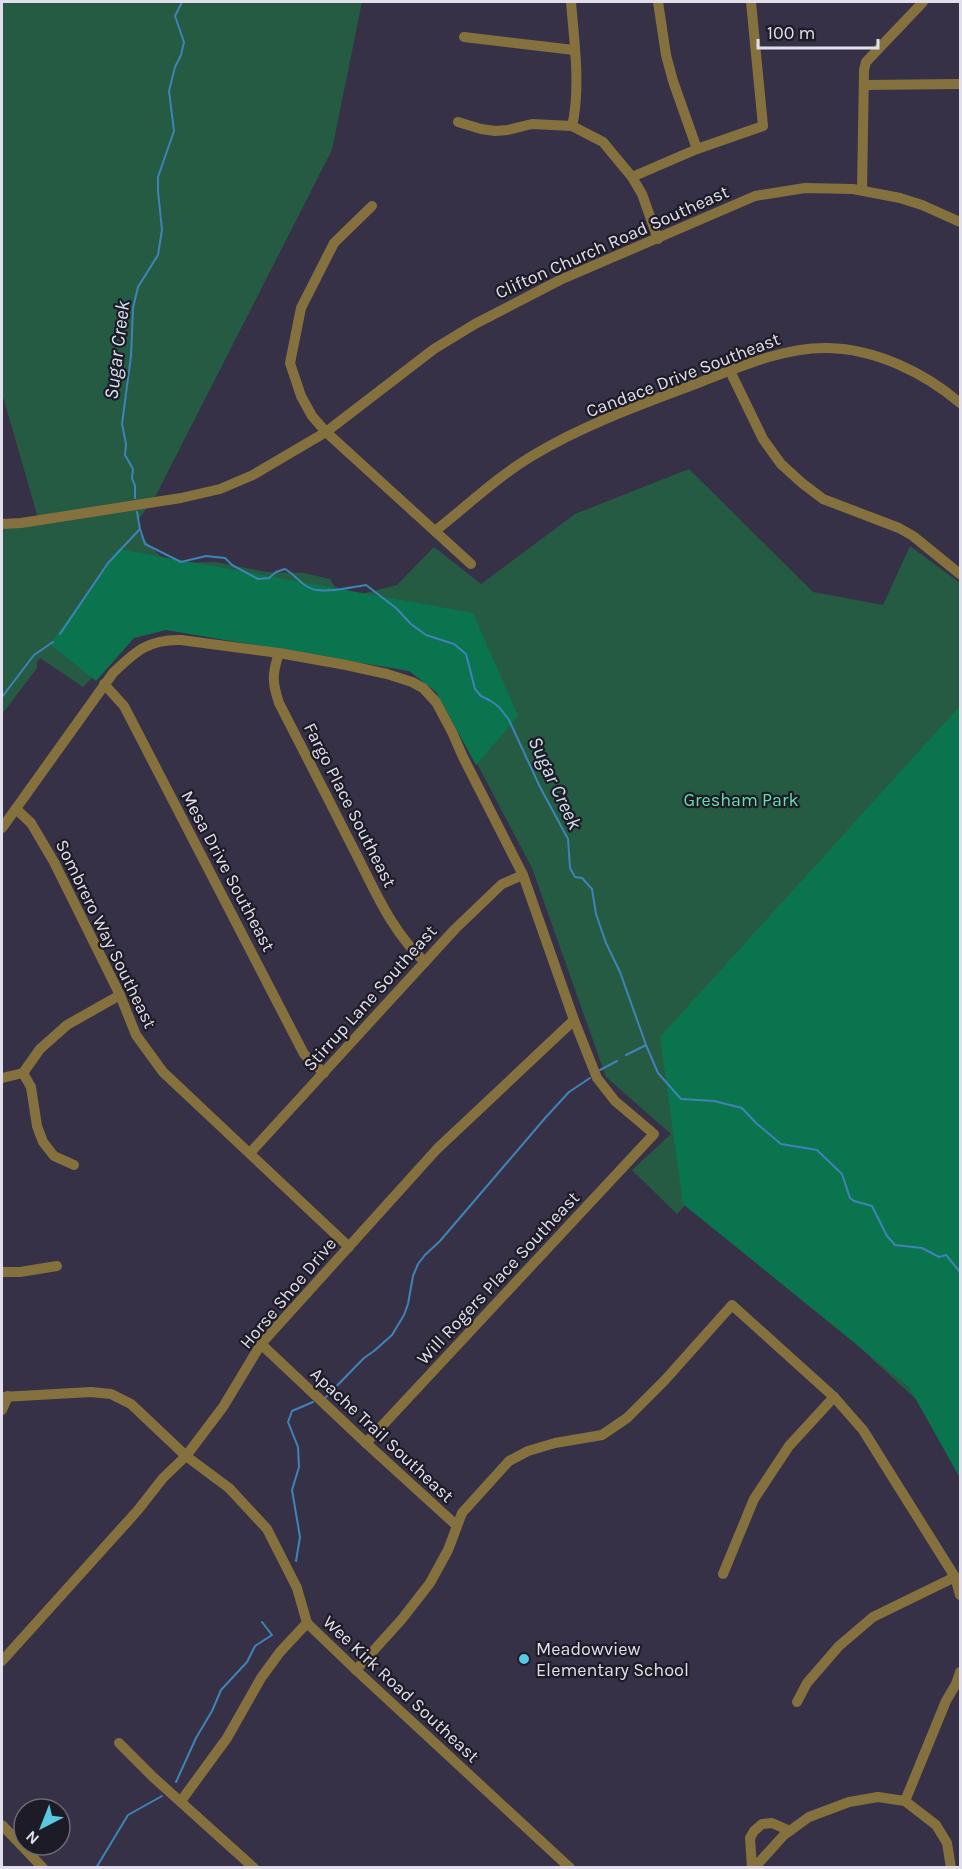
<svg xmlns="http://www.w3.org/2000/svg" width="962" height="1869" font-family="Karla,sans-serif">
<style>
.green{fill:#255b43}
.forest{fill:#0a744f}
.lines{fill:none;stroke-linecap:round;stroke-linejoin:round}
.stream{stroke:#3f83b7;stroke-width:2}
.minor{stroke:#85713e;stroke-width:10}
.poi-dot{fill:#58c9e3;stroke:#1d1b25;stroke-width:2}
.labels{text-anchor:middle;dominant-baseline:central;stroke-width:4.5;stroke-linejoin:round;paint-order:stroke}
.street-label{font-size:18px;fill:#e2dfed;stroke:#1d1b25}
.park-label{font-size:18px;fill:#65e0aa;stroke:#1d1b25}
.poi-label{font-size:18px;fill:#e2dfed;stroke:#1d1b25;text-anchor:start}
.water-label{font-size:20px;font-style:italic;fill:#d1e2f0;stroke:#1d1b25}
</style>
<rect width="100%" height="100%" fill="#373147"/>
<path class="green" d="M2,2H362L332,150L156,495L139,519V533L155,551L169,563L216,562L266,572L304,573L330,579L334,586L356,598L365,593L397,585L434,547L481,584L575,514L689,469L813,592L883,605L910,546L960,583V1451L946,1427L725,1223L761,1121L677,1214L632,1170L671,1134L606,1077L532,868L443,699L417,673L271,640L173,628L133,636L83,687L40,658L37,662V668L2,714V524L38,518L2,393Z"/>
<g class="forest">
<path d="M118,549L473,613L518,716L476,765L436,692L409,671L166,630L134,638L96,681L50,644Z"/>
<path d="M960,706V1478L909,1387L683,1204L660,1037Z"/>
</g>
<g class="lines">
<g class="stream">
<path d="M135,498V486L132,478L133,469L125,455L126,444L122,424L131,356L133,308L138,287L158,255L162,230L158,191V177L174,131L169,91L175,67L181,55L184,42L175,16L182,2"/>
<path d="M137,512L140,529L145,544L181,562L206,556L225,558L232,565L258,579L269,578L276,572L285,569C294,574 299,582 308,587C320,595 351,587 366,585L396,608L411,624L426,635L454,644L466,654L475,689L481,696L491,701L499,707L509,720L540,787L568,839L570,868L575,877L582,878L592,889L596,914L606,943L620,972L646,1045L658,1073L681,1099L714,1101L742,1108L756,1123L781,1144L817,1150L842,1174L850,1198L854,1201L872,1206L887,1236L895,1245L922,1248L939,1257L946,1255L960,1272"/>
<path d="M60,634L108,563L140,529"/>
<path d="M2,697L34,655L53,642"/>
<path d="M626,1055L646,1045"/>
<path d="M600,1070L617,1061"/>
<path d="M326,1397L364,1358L374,1351L392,1335L404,1315L408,1304L413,1276L418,1264L425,1255L440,1241L546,1117L569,1092L590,1078"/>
<path d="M296,1561L300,1537L292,1490L299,1467L298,1447L288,1422L292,1411L313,1402"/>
<path d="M176,1782L196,1738L212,1711L221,1690L247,1662L255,1646L272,1635L262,1622"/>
<path d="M96,1868L128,1815L162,1796"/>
</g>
<g class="minor">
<path d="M571,2C574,39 581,89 572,126"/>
<path d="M658,2L666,55L673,81L697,149"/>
<path d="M464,37L574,50"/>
<path d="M864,85L960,84"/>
<path d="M458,122L481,129L495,131L508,130L532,124L572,126L603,142L632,177L642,194L658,239"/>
<path d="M632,177L697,149L763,126L751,2"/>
<path d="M862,190L864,70L866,62L923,2"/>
<path d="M372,206L334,243L301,308L290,363L301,396L312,416L326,432L471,564"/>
<path d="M730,371L763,439L781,464L802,483L823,499L899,528L913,536L960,574"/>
<path d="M2,524L21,523L181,498L220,489L253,475L326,432L434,349L475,324L560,280L755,196L805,188L853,189L900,198L922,205L960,222"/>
<path d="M435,531C467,506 497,477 532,456C583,425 642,404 698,383C739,367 784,347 828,348C876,349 925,373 960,403"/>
<path d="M279,653C272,674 272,682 279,703C303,750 328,798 352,846C373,886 391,932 425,962"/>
<path d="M104,684L124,706L304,1054L324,1073"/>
<path d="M16,809L31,823L54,862L120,995L136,1035L163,1072L349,1247"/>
<path d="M2,828L113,673C135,652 148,639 181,640L279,653L346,665L387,674L412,682L423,688L436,702L452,732L463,757L523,875L574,1020L597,1078L615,1101L654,1134L366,1443"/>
<path d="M23,1073L31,1087L37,1126L43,1142L54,1156L74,1165"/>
<path d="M2,1078L23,1073L40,1049L67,1025L120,995"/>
<path d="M250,1153L455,929L502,884L523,875"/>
<path d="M2,1272H20L57,1266"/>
<path d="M261,1344L366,1443L456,1525"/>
<path d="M2,1397L91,1392L111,1394L131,1404L186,1456L229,1488L267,1529L297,1588L307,1623L356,1670L570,1868"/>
<path d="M2,1410L8,1396"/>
<path d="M723,1574L754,1499L789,1446L834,1397"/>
<path d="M2,1661L138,1510L163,1478L186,1456L223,1407L261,1344L437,1149L574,1020"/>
<path d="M356,1670L402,1619L430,1583L448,1550L462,1513L509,1461L528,1451L555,1443L602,1435L627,1418L665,1380L732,1305L834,1397L863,1430L955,1577L960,1595"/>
<path d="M797,1702L807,1683L839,1646L873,1617L955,1577"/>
<path d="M119,1743L153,1777L254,1868"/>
<path d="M181,1801L227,1738L261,1678L280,1652L307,1623"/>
<path d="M905,1801L946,1701L956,1684L960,1672"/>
<path d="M2,1825L43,1868"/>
<path d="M752,1868L750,1838L754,1831L762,1824L772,1823L790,1831"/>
<path d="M754,1868L784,1835L809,1817L849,1802L878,1797L905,1801L936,1825L947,1843L951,1868"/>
</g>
</g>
<circle class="poi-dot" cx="524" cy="1659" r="6"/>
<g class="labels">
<g class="street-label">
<text transform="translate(612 242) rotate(-24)">Clifton Church Road Southeast</text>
<text transform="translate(683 375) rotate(-21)">Candace Drive Southeast</text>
<text transform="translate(350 805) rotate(63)">Fargo Place Southeast</text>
<text transform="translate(228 871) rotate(62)">Mesa Drive Southeast</text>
<text transform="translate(106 934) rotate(64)">Sombrero Way Southeast</text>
<text transform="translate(370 998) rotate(-48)">Stirrup Lane Southeast</text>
<text transform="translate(498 1278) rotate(-47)">Will Rogers Place Southeast</text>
<text transform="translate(288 1293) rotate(-50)">Horse Shoe Drive</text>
<text transform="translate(382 1435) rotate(43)">Apache Trail Southeast</text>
<text transform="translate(401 1689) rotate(43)">Wee Kirk Road Southeast</text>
</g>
<g class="park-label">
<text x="741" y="800">Gresham Park</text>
</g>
<g class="poi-label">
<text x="536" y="1649">Meadowview<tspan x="536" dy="21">Elementary School</tspan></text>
</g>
<g class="water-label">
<text transform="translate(117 350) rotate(-83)">Sugar Creek</text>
<text transform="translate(555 783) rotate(65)">Sugar Creek</text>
</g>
</g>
<rect width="962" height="1869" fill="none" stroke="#e2dfed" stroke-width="6"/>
<g transform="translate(42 1827) rotate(222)"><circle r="28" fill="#1d1b25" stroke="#6c6975" stroke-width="1.5"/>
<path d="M0-4.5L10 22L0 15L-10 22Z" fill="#58c9e3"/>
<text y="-9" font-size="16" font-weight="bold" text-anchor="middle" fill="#e2dfed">N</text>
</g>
<path d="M758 39v9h120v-9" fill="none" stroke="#e2dfed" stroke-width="3"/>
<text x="767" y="39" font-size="18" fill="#e2dfed" stroke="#1d1b25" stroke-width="4.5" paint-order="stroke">100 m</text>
</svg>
